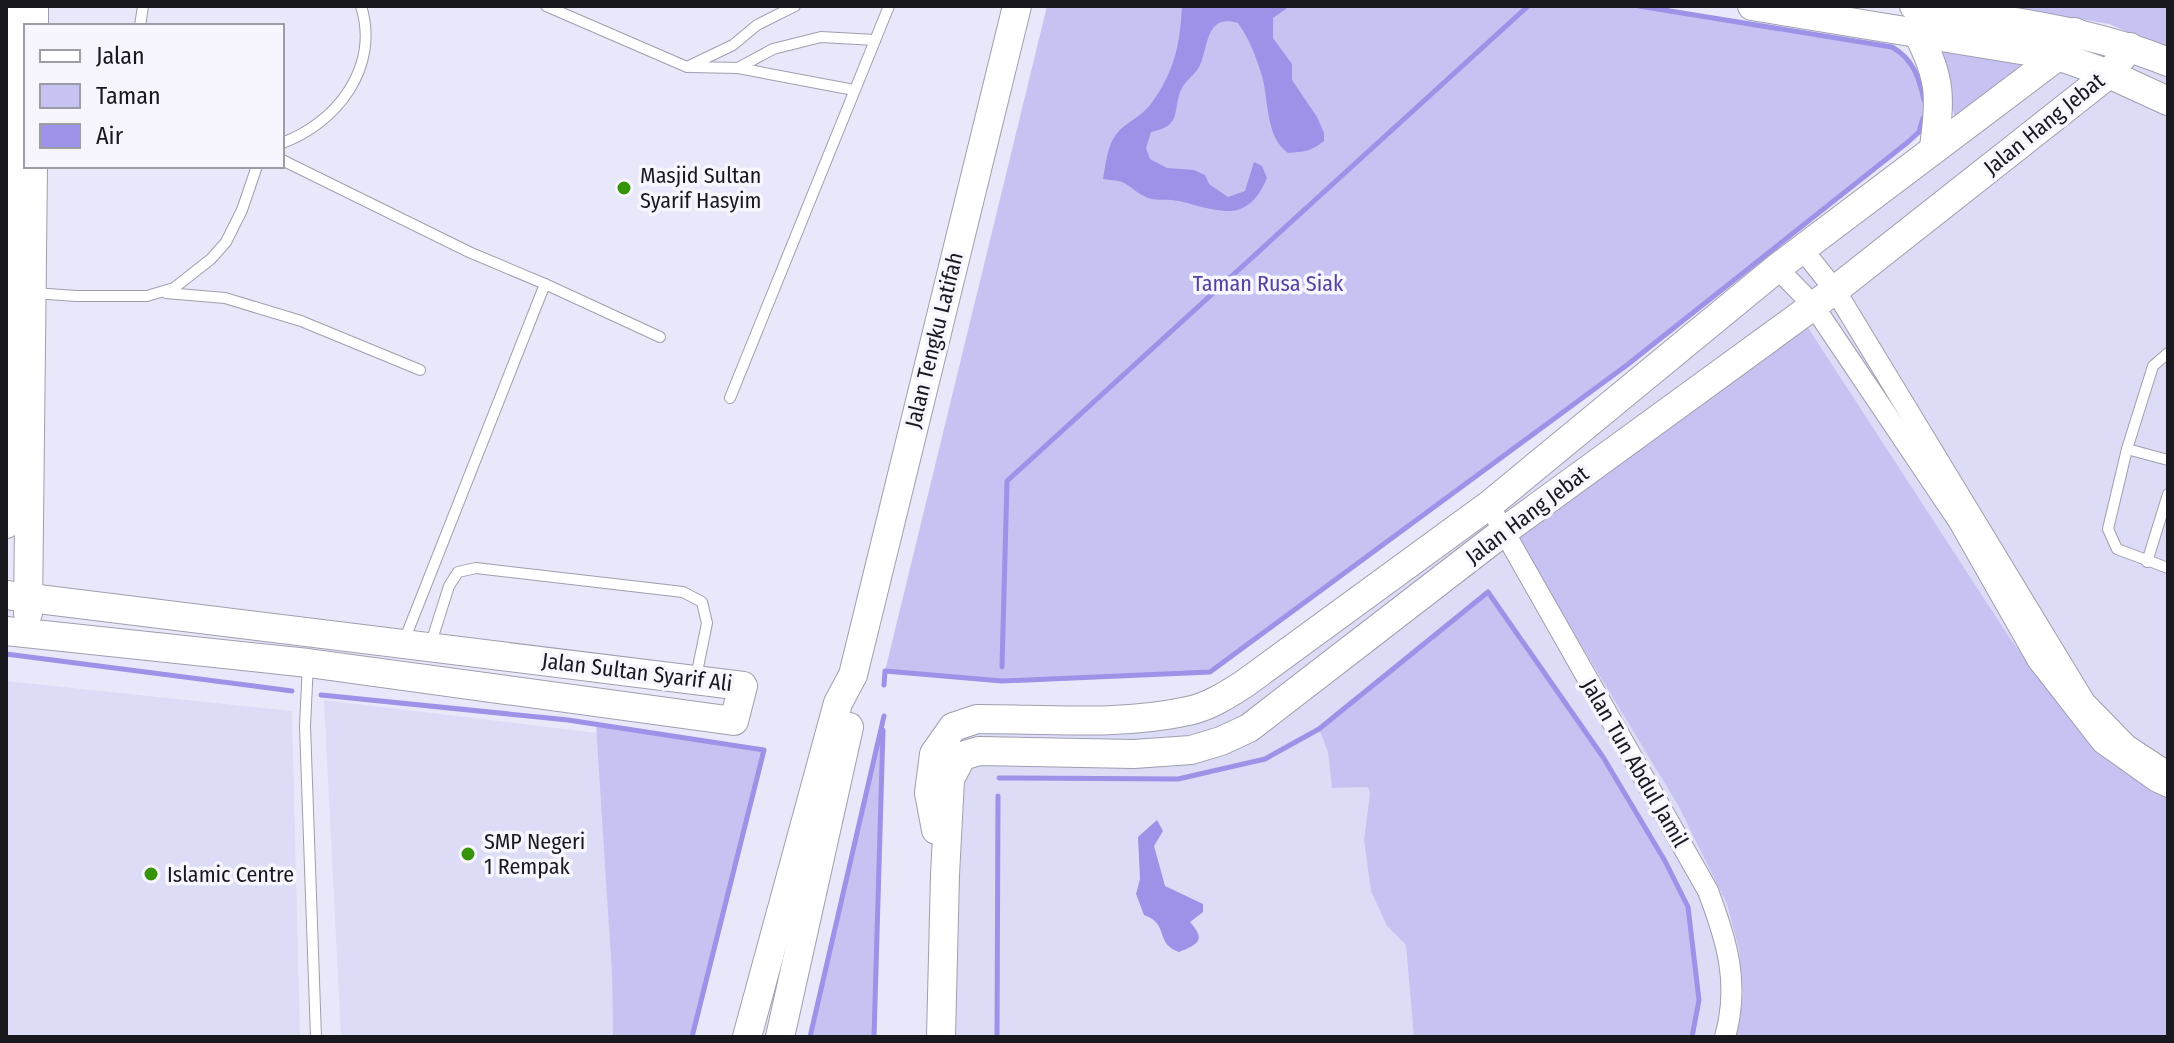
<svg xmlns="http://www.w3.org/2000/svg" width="2174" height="1043" font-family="'Fira Sans Condensed',sans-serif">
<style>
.built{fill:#dddcf6}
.green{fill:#c6c3f3}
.water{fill:#9c92e7}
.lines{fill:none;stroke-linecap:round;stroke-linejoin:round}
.stream{stroke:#9c92e7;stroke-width:5}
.lane-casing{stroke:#9f9eaf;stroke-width:12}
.street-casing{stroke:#9f9eaf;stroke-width:22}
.secondary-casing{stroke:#9f9eaf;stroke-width:30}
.lane{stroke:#fff;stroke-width:10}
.street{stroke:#fff;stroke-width:20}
.secondary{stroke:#fff;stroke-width:28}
.poi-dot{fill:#35930c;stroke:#f7f6fe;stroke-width:3}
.labels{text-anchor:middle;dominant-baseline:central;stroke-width:7;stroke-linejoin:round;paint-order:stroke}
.street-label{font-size:22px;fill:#19181f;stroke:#f7f6fe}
.poi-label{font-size:22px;fill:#19181f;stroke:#f7f6fe;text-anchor:start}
.park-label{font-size:22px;fill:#5441a3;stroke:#f7f6fe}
</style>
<rect width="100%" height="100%" fill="#e9e8fa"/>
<g class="built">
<path d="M2075,32L2168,62V1037H941L953,727L1219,699Z"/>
<path d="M6,681L292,711L300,1037H6Z"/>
<path d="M324,700L598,733L612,975L613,1037H341Z"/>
</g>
<g class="green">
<path d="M1047,6H1639L1892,47C1916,61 1933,100 1921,127C1919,134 1913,138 1908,142L1627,365L1210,672L1002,681L885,671Z"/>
<path d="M2002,6H2168V49L2109,24Z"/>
<path d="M1935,44L2031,63L1956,122Z"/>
<path d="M1803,320L2011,640L2092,746L2152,792L2168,799V1037H1736L1743,995L1739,949L1727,904L1678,805L1515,536Z"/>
<path d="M1488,592L1603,757L1665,861L1688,907L1699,1000L1692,1037H1414L1406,945L1387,926L1371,891L1364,840L1370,794L1368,787L1332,788L1328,752L1319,729Z"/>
<path d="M884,716L874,1037H810Z"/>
<path d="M596,724L764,750L692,1037H613L612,975Z"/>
</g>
<g class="water">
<path d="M1182,6H1290L1273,18V38L1292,64V80L1317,117L1324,133V141C1312,151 1303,152 1288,153C1265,136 1269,101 1262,76C1256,57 1250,40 1238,23C1204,13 1209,49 1199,67C1194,76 1184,81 1180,92C1173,115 1180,126 1151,132L1146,148L1150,159L1167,168L1194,170L1205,175L1209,184L1228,197L1245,191L1254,162L1262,166L1267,178C1247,225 1220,211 1179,201C1169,199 1158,201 1148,198C1139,195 1131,186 1122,182C1116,180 1109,180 1103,179C1107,160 1107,141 1122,128C1132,120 1143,114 1151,104C1174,72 1180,46 1182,6Z"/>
<path d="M1157,820L1163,831L1154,846L1165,886L1203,904V912L1190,922C1206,940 1199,944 1179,952C1154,943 1170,924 1144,915L1136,894L1140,879L1138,837Z"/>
</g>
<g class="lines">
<g class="stream">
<path d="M1639,6L1892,47C1913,59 1919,77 1924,100"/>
<path d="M6,654L292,691"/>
<path d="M1002,667L1007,481L1528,6"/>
<path d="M884,685L885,671L1002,681L1210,672L1627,365L1908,142L1919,132L1923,118"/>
<path d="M321,695L568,720L764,750L692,1037"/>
<path d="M999,778L1178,779L1265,759L1319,729L1488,592L1603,757L1665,861L1688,907L1699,1000L1692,1037"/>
<path d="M810,1037L884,716"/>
<path d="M874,1037L883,730"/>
<path d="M997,1037L998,796"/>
</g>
<g class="lane-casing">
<g id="lane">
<path d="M546,6L687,67L733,45L757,25L795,6"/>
<path d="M140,26L143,6"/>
<path d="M691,67L738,68L773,49L821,37L875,40"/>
<path d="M738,68L854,90"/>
<path d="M282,143C337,123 380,67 361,6"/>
<path d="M282,160L469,252L545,284L404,641"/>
<path d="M545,284L660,337"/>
<path d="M34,293L76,296H147L174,288L211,259L226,242L242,210L257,166"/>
<path d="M166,293L225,298L301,321L420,370"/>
<path d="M2168,353L2153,366L2127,449L2108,529L2117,549L2168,568"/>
<path d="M730,398L889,6"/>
<path d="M2127,449L2168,460"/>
<path d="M2147,562L2168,494"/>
<path d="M430,646L449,586L458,572L476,568L683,592L702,602L707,623L696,677"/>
<path d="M308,663L305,726L316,1037"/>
</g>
</g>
<g class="street-casing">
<g id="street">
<path d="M1802,249L1835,290L2085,702L2127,745L2168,772"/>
<path d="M1777,268L1813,305L1959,522L2038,661L2102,743L2157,782L2168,787"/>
<path d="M1489,505L1708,891C1727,941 1740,984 1725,1037"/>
</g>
</g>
<g class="secondary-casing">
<g id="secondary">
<path d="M1752,6L2058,56L2109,74L2168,101"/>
<path d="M1914,6C2000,20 2087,29 2168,62"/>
<path d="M34,26V6"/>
<path d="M1918,34C1942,80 1940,98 1934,148"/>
<path d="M6,524L11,384L14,6"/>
<path d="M6,595L743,686L734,721L308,663L6,631"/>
<path d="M28,613L33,166"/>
<path d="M936,830L929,793L934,754L953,727L977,719C1046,719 1120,726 1188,711C1208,707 1227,695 1244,684L1489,505L1777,268L2058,56L2075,32"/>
<path d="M747,1037L838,703L853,675L1017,6"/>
<path d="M780,1037L849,727"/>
<path d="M941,1037L945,875L950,779L962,756L979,751L1134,754L1191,750L1221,741L1249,728L1503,532L1835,290L2109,74L2130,47"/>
</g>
</g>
<use href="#lane" class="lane"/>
<use href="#street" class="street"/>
<use href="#secondary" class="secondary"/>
</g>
<g class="poi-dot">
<circle cx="624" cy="188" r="8"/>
<circle cx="468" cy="854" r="8"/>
<circle cx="151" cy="874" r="8"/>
</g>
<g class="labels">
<g class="street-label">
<text transform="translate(2044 124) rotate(-39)">Jalan Hang Jebat</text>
<text transform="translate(934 340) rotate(-76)">Jalan Tengku Latifah</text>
<text transform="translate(1527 515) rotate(-37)">Jalan Hang Jebat</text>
<text transform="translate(637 672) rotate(7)">Jalan Sultan Syarif Ali</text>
<text transform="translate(1635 763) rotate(60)">Jalan Tun Abdul Jamil</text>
</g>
<g class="poi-label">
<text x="640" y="175">Masjid Sultan<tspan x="640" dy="25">Syarif Hasyim</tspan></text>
<text x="484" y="841">SMP Negeri<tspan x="484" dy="25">1 Rempak</tspan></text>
<text x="167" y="874">Islamic Centre</text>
</g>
<g class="park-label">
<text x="1268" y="283">Taman Rusa Siak</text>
</g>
</g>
<rect width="2174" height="1043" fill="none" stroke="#19181f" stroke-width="16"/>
<rect x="24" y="24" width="260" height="144" fill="#f7f6fe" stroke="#9e9da5" stroke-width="2"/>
<rect x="40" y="50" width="40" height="12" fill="#ffffff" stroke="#9e9da5" stroke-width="2"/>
<text x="96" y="64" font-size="24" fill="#19181f">Jalan</text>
<rect x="40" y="84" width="40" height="24" fill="#c6c3f3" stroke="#9e9da5" stroke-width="2"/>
<text x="96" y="104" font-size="24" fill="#19181f">Taman</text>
<rect x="40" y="124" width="40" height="24" fill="#9c92e7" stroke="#9e9da5" stroke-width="2"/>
<text x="96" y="144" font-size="24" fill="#19181f">Air</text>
</svg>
